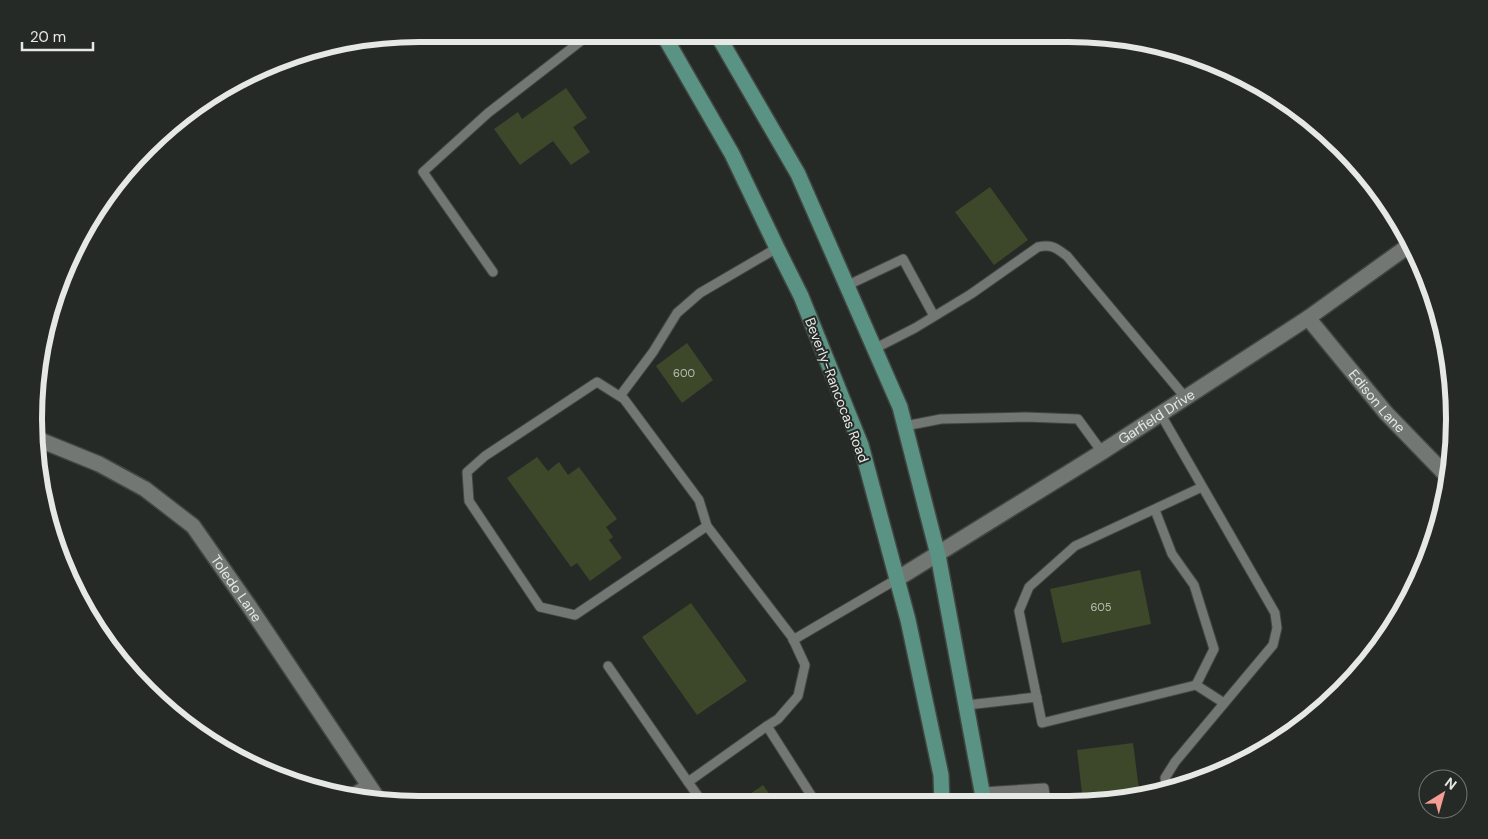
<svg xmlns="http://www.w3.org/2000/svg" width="1488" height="839" font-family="'DM Sans',sans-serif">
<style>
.building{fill:#3d4729}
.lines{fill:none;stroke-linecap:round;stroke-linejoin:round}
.lane-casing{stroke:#424643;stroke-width:11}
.street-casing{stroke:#424643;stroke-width:18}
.secondary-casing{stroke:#424643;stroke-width:18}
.primary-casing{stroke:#424643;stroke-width:18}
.lane{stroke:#727773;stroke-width:9}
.street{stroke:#727773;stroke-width:15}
.secondary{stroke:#727773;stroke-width:15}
.primary{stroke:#5a9283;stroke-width:15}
.labels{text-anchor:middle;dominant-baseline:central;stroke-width:4;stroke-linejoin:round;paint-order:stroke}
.number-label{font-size:11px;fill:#bbc0b6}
.street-label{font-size:14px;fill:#e5e8e5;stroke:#262a27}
.rim{fill:none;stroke:#e5e8e5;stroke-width:6}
</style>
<rect width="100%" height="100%" fill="#262a27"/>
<g class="building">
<path d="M566,88L587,118L573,127L590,152L571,165L553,141L520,165L494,129L518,112L522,119Z"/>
<path d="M990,187L1028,240L994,265L955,212Z"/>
<path d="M687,343L713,380L682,403L656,366Z"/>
<path d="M537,457L548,471L559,462L568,475L579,467L617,519L606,527L613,537L609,540L622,558L590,581L577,563L571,567L507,478Z"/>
<path d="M1140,570L1151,624L1062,643L1050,589Z"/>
<path d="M691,603L747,681L697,715L642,637Z"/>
<path d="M1133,743L1140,797L1119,802H1083L1077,750Z"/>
<path d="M763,785L776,803H737Z"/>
</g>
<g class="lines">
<g class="lane-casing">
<g id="lane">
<path d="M493,272L423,172L488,113L590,34"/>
<path d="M846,286L903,259L934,316"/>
<path d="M874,349L915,328L971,294L1038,247C1052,244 1056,248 1067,256L1185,397"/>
<path d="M620,396L653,352L677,313L700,293L777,248"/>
<path d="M1160,413L1275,613L1277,628L1273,645L1175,762L1165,778L1167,791"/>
<path d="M905,426L941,419L1026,417L1078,419L1102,452"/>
<path d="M1202,487L1075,546L1029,587L1019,611L1042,723L1196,685L1224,703"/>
<path d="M1155,510L1172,554L1194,585L1214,649L1196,685"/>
<path d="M707,526L575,615L540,607L469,501L467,472L485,456L597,382L624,399L699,500L707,526L792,637L805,665L798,696L778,719L767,726L816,803"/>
<path d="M793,640L897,579"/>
<path d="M608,666L688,782"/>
<path d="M967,705L1037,697"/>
<path d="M982,792L1044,788L1046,802"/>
<path d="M703,803L688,782L767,726"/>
</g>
</g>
<g class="street-casing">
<g id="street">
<path id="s1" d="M1308,318L1386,413L1449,478"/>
<path id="s2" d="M35,438L99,464L145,489L193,526L249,606L380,802"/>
<path d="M353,796L369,786"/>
</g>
</g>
<g class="secondary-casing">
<g id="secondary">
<path id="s3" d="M897,579L1102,452L1308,318L1411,244"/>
</g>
</g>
<g class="primary-casing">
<g id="primary">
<path d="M663,34L732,154L777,248L801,296L861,445L908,620L941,775L942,803"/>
<path d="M717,34L798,174L900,407L938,555L984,802"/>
</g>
</g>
<use href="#lane" class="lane"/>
<use href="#street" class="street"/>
<use href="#secondary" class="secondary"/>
<use href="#primary" class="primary"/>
</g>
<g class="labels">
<g class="number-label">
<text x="684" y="373">600</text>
<text x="1101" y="607">605</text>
</g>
<g class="street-label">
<text transform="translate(837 390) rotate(69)">Beverly-Rancocas Road</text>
<text stroke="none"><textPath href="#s1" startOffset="108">Edison Lane</textPath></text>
<text stroke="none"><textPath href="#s3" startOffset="306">Garfield Drive</textPath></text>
<text stroke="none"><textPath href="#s2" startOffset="258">Toledo Lane</textPath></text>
</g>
</g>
<path d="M0 0H1488V839H0ZM419 42H1069A377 377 0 0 1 1446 419V419A377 377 0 0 1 1069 796H419A377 377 0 0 1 42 419V419A377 377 0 0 1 419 42Z" fill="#262a27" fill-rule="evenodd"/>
<path class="rim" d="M419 42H1069A377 377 0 0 1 1446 419V419A377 377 0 0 1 1069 796H419A377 377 0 0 1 42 419V419A377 377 0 0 1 419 42Z"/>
<g transform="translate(1443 794) rotate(37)"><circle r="24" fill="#262a27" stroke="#727673"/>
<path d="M0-4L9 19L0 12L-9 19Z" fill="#f59c95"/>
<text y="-8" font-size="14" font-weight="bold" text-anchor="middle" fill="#e5e8e5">N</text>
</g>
<path d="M22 42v8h71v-8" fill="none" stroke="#e5e8e5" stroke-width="2.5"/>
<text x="30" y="42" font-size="15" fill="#e5e8e5" stroke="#262a27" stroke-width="4" paint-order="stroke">20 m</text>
</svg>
